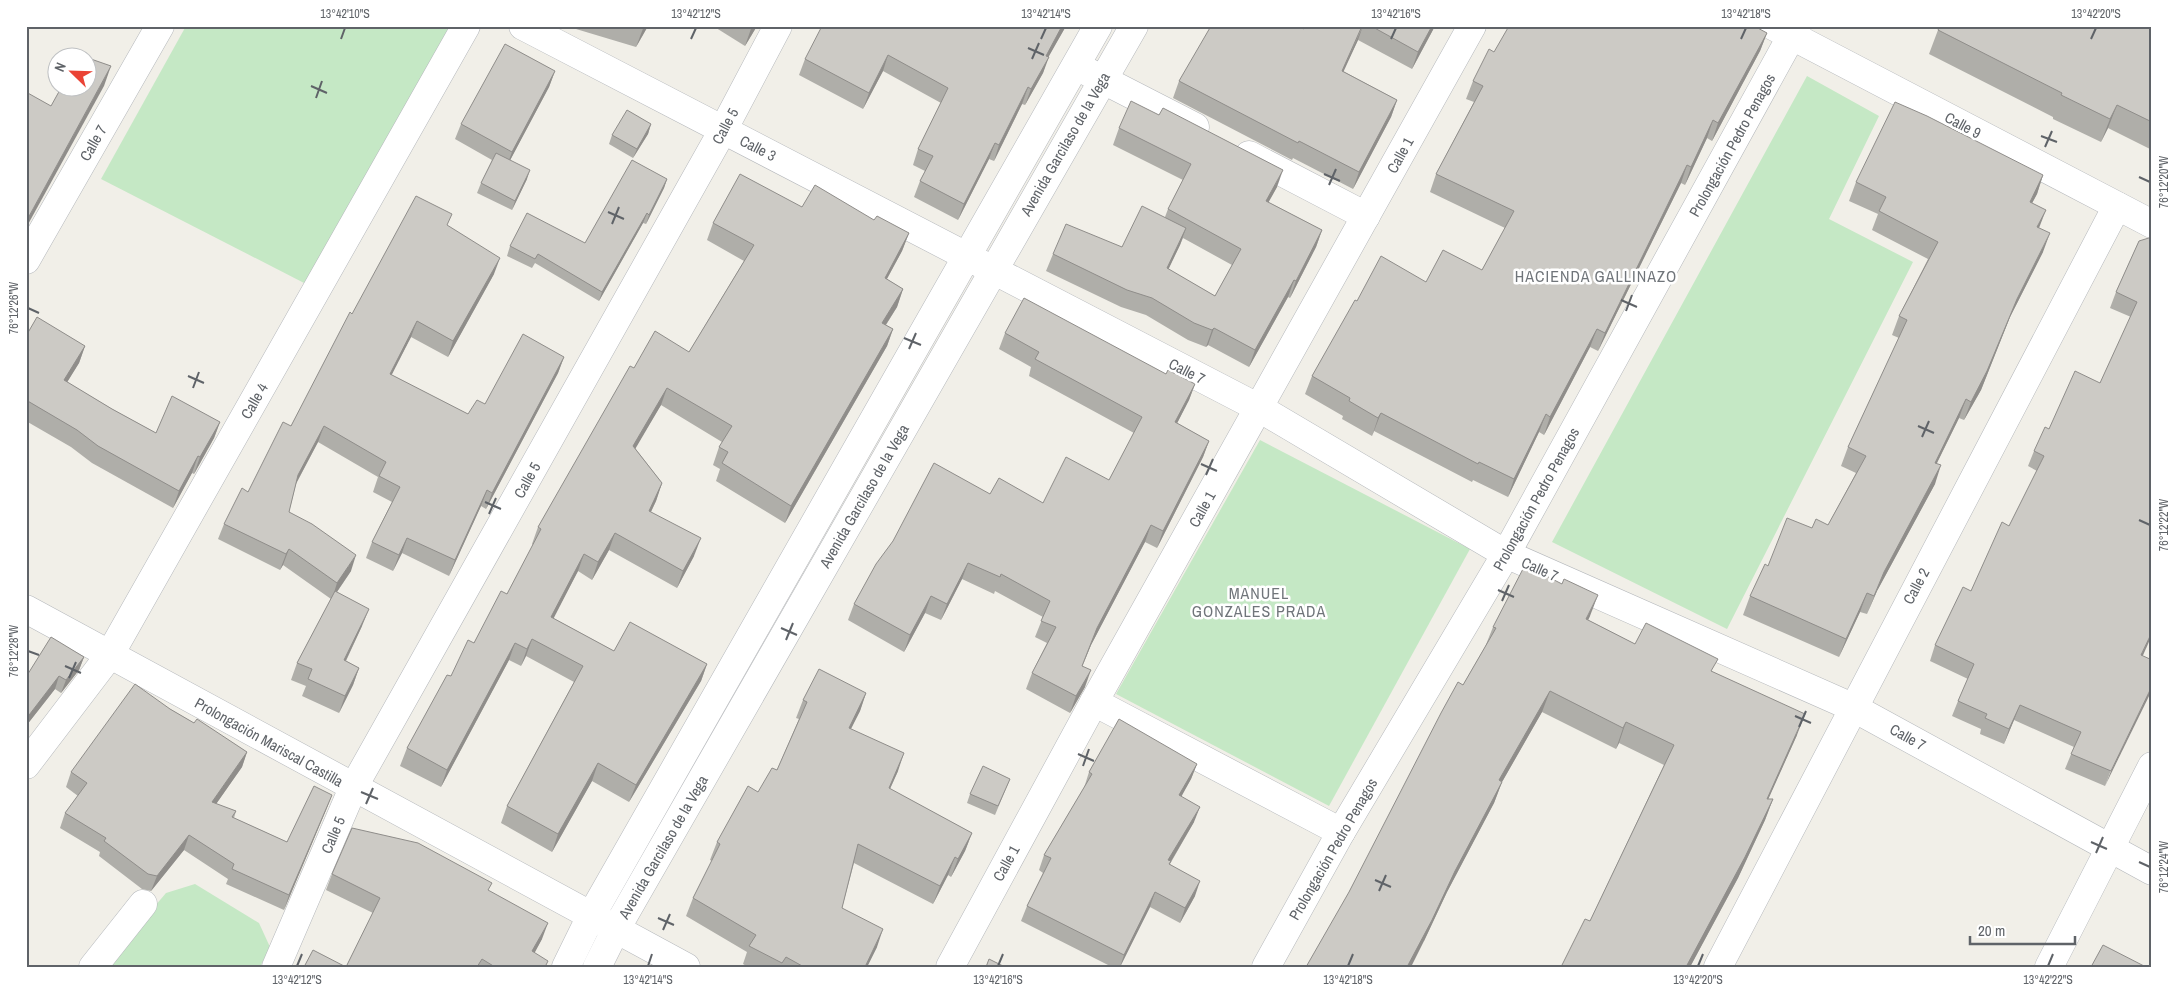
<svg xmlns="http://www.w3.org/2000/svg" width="2178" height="993" font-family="'Archivo Narrow',sans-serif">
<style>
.green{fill:#c5e8c5}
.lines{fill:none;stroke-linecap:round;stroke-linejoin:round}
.minor-casing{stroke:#b5b8bc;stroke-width:29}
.minor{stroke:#fff;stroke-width:28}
.wall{fill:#afaea9;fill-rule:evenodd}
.shaded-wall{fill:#8f8d8a}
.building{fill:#cccac5;stroke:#8f8d8a}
.ticks{fill:none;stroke:#5f6368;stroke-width:2}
.labels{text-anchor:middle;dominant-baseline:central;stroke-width:5;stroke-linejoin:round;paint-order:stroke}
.street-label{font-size:15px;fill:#5f6368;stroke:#fff}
.neighbourhood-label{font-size:16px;letter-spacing:1px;fill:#70757a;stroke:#fff}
.neatline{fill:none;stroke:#5f6368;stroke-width:2}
.ticks-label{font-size:12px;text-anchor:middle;fill:#5f6368}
</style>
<rect width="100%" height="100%" fill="#f1efe8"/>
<g class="green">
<path d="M186,26H452L306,284L101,179Z"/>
<path d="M1807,76L1879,116L1829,219L1913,262L1727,629L1552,542Z"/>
<path d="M1260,440L1470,549L1329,806L1116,694Z"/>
<path d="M195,884L259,923L270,947L260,967H103L166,893Z"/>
</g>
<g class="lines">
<g class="minor-casing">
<g id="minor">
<path d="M523,26L1259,408L1506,554L1852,707L2152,871"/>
<path d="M1773,26L2152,224"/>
<path d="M1086,71L1195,127"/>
<path d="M1249,155L1366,216"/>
<path d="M26,260L160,26"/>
<path d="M26,609L686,967"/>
<path d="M1094,702L1341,832"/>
<path d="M26,765L109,656L466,26"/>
<path d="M93,967L143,904"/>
<path d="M276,967L353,788L723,130L778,26"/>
<path d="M566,967L591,916L1098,26"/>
<path d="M597,967L616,929L1134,26"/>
<path d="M950,967L1094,702L1472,26"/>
<path d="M1266,967L1341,832L1506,554L1797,26"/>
<path d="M1718,967L2117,206"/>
<path d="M2049,967L2152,766"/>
</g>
</g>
<use href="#minor" class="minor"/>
</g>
<g class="wall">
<path d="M566,26H648L636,47Z"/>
<path d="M713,26H757L745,46Z"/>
<path d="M1003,26H1066L1048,57L1043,73L1025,105L1022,104L994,161L989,159L958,220L914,197L920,181L925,171L913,165L918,149L941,103L883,71L863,109L799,75L805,59L1002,28Z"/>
<path d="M1305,26H1435L1412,69L1358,40L1343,71L1397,100L1391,117L1353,189L1293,158L1292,160L1173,98L1179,81L1304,29Z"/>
<path d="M2152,26V150L2108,128L2101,142L2053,119V117L1929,54L1938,30Z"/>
<path d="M1767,33L1760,51L1712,141L1707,138L1685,185L1681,183L1598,351L1590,347L1544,435L1539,432L1508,497L1473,480L1472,482L1374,431L1372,436L1342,419L1343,416L1305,394L1312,376L1357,301L1426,282L1482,270L1505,228L1430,192L1436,174L1474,102L1466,99L1473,81L1494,52Z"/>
<path d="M555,71L549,87L510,160L527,179L512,210L477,193L481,183L492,160L455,139L461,124Z"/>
<path d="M651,124L648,134L633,158L609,144L612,135Z"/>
<path d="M1119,128L1277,187L1268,202L1322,230L1316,247L1290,298L1288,297L1249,367L1208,345L1206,347L1188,340L1146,315L1121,307L1046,271L1053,254L1122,247L1165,217L1168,209L1183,180L1113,145ZM1183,238L1232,265L1215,296L1168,269L1180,245Z"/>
<path d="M2043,175L2037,194L2032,203L2039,228L2043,252L2010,317L1981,390L1964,420L1959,418L1937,463L1935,484L1877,591L1867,614L1860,612L1839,657L1743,615L1750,596L1768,566L1812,528L1828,525L1856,473L1841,466L1848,447L1899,338L1892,335L1899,316L1928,259L1872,230L1878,214L1849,201L1856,182Z"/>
<path d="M667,179L664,188L646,224L643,223L599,301L535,263L532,268L507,256L510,246L585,243Z"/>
<path d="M802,207L874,220L909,233L902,251L887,279L903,289L897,307L886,325L893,329L887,346L785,523L716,481L720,469L713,465L719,447L722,442L661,405L635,448L662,483L656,501L651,512L694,556L677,588L609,550L592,580L578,571L553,618L614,651L707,664L701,681L629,802L592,781L552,852L501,823L507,806L574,682L526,656L521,666L509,660L441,787L400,766L407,748L451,676L507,594L533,545L532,544L538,527L634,368L689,352L744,261L707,240L713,223Z"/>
<path d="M448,226L494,274L448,357L411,337L391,375L468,414L564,357L558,373L486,509L481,506L449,576L402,553L393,571L366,558L372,542L392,502L373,492L378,477L318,442L296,484L289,512L351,571L337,592L362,626L346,661L359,668L353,685L339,713L302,696L306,686L291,680L297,663L331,599L283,565L280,570L218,539L224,524L248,492L291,426L352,314Z"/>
<path d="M2139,241L2142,656L2152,660L2105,786L2065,769L2074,747L2014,720L2004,744L1980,734L1981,729L1952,716L1958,701L1968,679L1930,661L1935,645L1971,591L2009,526L2037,471L2028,466L2034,451L2049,429L2100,383L2131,317L2110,308L2116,292Z"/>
<path d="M1005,333L1166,374L1195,384L1189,400L1177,423L1209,441L1203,457L1157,548L1145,542L1091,645L1082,666L1085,687L1070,713L1026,689L1032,673L1047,643L1035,637L1043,617L995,591L994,594L962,579L941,620L925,613L904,652L848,620L854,604L990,494L1043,503L1109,480L1134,433L1029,376L1031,367L999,349Z"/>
<path d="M26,336L85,346L79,363L67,382L112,409L156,433L220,422L214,438L194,474L192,473L173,508L92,463L71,447L26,421Z"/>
<path d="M1590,616L1588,620L1635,644L1713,672L1797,735L1768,799H1773L1765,820L1738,878L1690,967H1561L1590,921L1664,765L1619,743L1616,749L1542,712L1502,782L1494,803L1447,892L1424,941L1349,892L1463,685L1485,647L1493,627Z"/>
<path d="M84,657L79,670L61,693L55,689L26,726V677Z"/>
<path d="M866,693L860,711L851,729L898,771L890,789L972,833L965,851L951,877L948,875L933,904L854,863L842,908L877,947L867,967H748L743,964L747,952L686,916L693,898L712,861L710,860L717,842L777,770L799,719L796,718L803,700Z"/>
<path d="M170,709L194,723L247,752L242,767L216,804L236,811L234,818L287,842L332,795L326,810L284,910L226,884L228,879L184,850L151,891L142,889L99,856L100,852L60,828L65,813L78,796L66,787L71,772Z"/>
<path d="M1197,764L1191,779L1181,796L1194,822L1170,864L1195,896L1180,923L1150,907L1120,967H1112L1021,921L1027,906L1043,873L1039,870L1044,855L1084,788L1089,772Z"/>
<path d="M1010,779L995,815L967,803L970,794Z"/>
<path d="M332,874L489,891L542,939L534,953L546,967H346L373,913L326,890Z"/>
</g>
<g class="shaded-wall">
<path d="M644,26H648L636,47Z"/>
<path d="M752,26H757L745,46Z"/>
<path d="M1062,26H1066L1040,72L1046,56Z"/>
<path d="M1363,26L1358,40L1336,88L1342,71Z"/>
<path d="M1432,26H1435L1412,69L1418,52Z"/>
<path d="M1767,33L1760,51L1712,141L1718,123Z"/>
<path d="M888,55L883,71L863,109L869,93Z"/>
<path d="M1049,57L1043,73L1025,105L1031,89Z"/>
<path d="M111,66L104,86L26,228L27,220Z"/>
<path d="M555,71L549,87L506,168L512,152Z"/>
<path d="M1028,87L1022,104L994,161L999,145Z"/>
<path d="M1397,100L1391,117L1353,189L1359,172Z"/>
<path d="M2117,105L2108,128L2101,142L2110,119Z"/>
<path d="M1713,120L1707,138L1685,185L1691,167Z"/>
<path d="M651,124L648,134L633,158L637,149Z"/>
<path d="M995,143L989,159L958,220L964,204Z"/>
<path d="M1687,165L1681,183L1598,351L1605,333Z"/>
<path d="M530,170L527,179L512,210L515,201Z"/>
<path d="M1283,170L1277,187L1260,218L1266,201Z"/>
<path d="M2043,175L2037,194L2023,220L2030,202Z"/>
<path d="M667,179L664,188L646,224L649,215Z"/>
<path d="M2046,210L2039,228L2037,227Z"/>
<path d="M647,213L643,223L599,301L602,292Z"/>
<path d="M1186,228L1180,245L1161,285L1167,268Z"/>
<path d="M1322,230L1316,247L1290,298L1296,281Z"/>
<path d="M909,233L902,251L878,295L885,278Z"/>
<path d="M2050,233L2043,252L2010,317L1981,390L1964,420L1971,402L2017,299Z"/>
<path d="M500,258L494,274L448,357L453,341Z"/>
<path d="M1294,280L1288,297L1249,367L1255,350Z"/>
<path d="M903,289L897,307L876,340L882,323Z"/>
<path d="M417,321L411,337L384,390L390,374Z"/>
<path d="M1214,328L1208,345L1206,347L1212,330Z"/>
<path d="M893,329L887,346L785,523L791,506Z"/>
<path d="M1597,329L1590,347L1544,435L1550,417Z"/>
<path d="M85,346L79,363L58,397L64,380Z"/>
<path d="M564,357L558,373L486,509L492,493Z"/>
<path d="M1195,384L1189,400L1169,439L1175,422Z"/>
<path d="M667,388L661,405L627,463L633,446Z"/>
<path d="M1966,399L1959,418L1928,481L1935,463Z"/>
<path d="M1381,413L1374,431L1372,436L1378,418Z"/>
<path d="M1546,414L1539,432L1508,497L1514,479Z"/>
<path d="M220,422L214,438L194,474L200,457Z"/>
<path d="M324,426L318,442L292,491L298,475Z"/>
<path d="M1209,441L1203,457L1157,548L1163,531Z"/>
<path d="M198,456L192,473L173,508L179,491Z"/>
<path d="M1941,465L1935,484L1877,591L1867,614L1884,572Z"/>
<path d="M662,483L656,501L643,528L649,511Z"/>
<path d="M487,490L481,506L449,576L455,560Z"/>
<path d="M1151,525L1145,542L1091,645L1076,682L1097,628Z"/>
<path d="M615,533L609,550L592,580L598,562Z"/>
<path d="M407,538L402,553L393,571L399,555Z"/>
<path d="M701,538L694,556L677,588L683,571Z"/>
<path d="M289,549L283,565L280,570L286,554Z"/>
<path d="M584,554L578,571L545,635L551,617Z"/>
<path d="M356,555L351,571L332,599L337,583Z"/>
<path d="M968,563L962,579L941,620L947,604Z"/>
<path d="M1867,593L1860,612L1839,657L1846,639Z"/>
<path d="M1598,595L1590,616L1578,640L1586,619Z"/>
<path d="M931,596L925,613L904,652L910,635Z"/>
<path d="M369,609L362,626L338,677L344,660Z"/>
<path d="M2152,632V635L2136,671L2141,655Z"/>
<path d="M532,639L526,656L521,666L527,649Z"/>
<path d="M515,643L509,660L441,787L447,770Z"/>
<path d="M84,657L79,670L61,693L66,680Z"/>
<path d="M707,664L701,681L629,802L636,785Z"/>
<path d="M359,668L353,685L339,713L345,696Z"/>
<path d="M1091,670L1085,687L1070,713L1076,696Z"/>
<path d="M59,676L55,689L26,726V719Z"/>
<path d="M2152,686V690L2105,786L2111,771Z"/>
<path d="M1550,691L1542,712L1502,782L1494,803L1447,892L1424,941L1411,967H1407L1499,780Z"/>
<path d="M866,693L860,711L842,746L849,728Z"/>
<path d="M2020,705L2014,720L2004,744L2009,729Z"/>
<path d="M1805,714L1797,735L1759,820L1767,799Z"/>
<path d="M1626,722L1619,743L1616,749L1623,728Z"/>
<path d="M247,752L242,767L207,817L212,802Z"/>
<path d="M904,753L898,771L882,806L889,788Z"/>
<path d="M598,763L592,781L552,852L558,834Z"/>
<path d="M1197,764L1191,779L1174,810L1179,795Z"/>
<path d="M332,795L326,810L284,910L289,895Z"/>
<path d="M1773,799L1765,820L1738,878L1690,967H1686Z"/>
<path d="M1200,807L1194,822L1170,863L1165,877L1168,860Z"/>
<path d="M972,833L965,851L951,877L958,859Z"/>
<path d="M189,835L184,850L151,891L157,876Z"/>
<path d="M955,857L948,875L933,904L940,886Z"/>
<path d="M1200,881L1195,896L1180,923L1185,908Z"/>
<path d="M1155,892L1150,907L1120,967L1124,955Z"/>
<path d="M548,923L542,939L527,967L532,951Z"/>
<path d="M883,929L877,947L867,967H865Z"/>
</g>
<g class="building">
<path d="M822,26H1000L1002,28L1003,26H1062L1046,56L1049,57L1031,89L1028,87L999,145L995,143L964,204L920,181L933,156L918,149L948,88L888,55L869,93L805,59Z"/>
<path d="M1211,26H1299L1304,29L1305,26H1362L1342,71L1397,100L1359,172L1299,141L1298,143L1179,81Z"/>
<path d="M1371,26H1432L1418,52Z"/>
<path d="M1509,26H1754L1767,33L1718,123L1713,120L1691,167L1687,165L1605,333L1597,329L1550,417L1546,414L1514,479L1479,462L1478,464L1381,413L1378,418L1349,401L1350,398L1312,376L1355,300L1357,301L1381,256L1426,282L1443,250L1482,270L1514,211L1436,174L1483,86L1473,81L1489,49L1494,52Z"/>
<path d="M1940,26H2152V122L2117,105L2110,119L2061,95L2062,93L1938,30Z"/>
<path d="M505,44L555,71L512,152L461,124Z"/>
<path d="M78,54L87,58H76Z"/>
<path d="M88,58L111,66L27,220L26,92L51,106L61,88H88Z"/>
<path d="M1131,101L1159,115L1163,108L1283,170L1266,201L1322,230L1296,281L1294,280L1255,350L1214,328L1212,330L1194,323L1152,298L1127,290L1053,254L1066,224L1122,247L1142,206L1186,228L1167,268L1215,296L1241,249L1168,209L1191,164L1119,128Z"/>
<path d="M1895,102L1927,116L2043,175L2030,202L2046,210L2037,227L2050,233L2017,299L1987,371L1971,402L1966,399L1935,463L1941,465L1884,572L1874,596L1867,593L1846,639L1750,596L1765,564L1768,566L1787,518L1812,528L1816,519L1828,525L1866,456L1848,447L1907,320L1899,316L1938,242L1879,211L1886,197L1856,182Z"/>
<path d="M627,110L651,124L637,149L612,135Z"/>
<path d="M496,153L530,170L515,201L481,183Z"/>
<path d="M632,160L667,179L649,215L647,213L602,292L538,254L535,259L510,246L527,213L585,243Z"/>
<path d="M740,174L802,207L815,185L874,220L877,216L909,233L885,278L903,289L882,323L893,329L791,506L722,463L728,452L719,447L732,426L667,388L633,446L662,483L649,511L701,538L683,571L615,533L598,562L584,554L551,617L614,651L630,622L707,664L636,785L598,763L558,834L507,806L583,666L532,639L527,649L515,643L447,770L407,748L447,675L451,676L468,640L474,643L501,591L507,594L541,529L538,527L630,366L634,368L655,331L689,352L754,245L713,223Z"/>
<path d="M416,196L452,214L447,225L500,258L453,341L417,321L390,374L468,414L477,400L485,404L523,334L564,357L492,493L487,490L455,560L407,538L399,555L372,542L400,487L379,476L386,462L324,426L298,475L289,512L312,524L356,555L337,583L289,549L286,554L224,524L242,488L248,492L283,422L291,426L350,312L352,314Z"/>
<path d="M2152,237V632L2141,655L2152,660V686L2111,771L2071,754L2081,732L2020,705L2009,729L1985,718L1987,714L1958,701L1974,664L1935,645L1963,587L1971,591L2002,522L2009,526L2044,456L2034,451L2045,427L2049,429L2075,371L2100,383L2137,302L2116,292L2139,241Z"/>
<path d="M1024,298L1166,374L1168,370L1195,384L1175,422L1209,441L1163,531L1151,525L1097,628L1082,666L1091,670L1076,696L1032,673L1056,627L1041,621L1050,601L1001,574L1000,577L968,563L947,604L931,596L910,635L854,604L876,564L893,541L934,463L990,494L999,478L1043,503L1066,457L1109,480L1142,417L1035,359L1039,352L1005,333Z"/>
<path d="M37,317L85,346L64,380L112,409L156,433L172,396L220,422L200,457L198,456L179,491L98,446L77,430L26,400V336Z"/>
<path d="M1525,565L1562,584L1564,579L1598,595L1586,619L1635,644L1646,623L1718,659L1711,671L1805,714L1767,799H1773L1745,857L1686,967H1561L1585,919L1590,921L1674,745L1626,722L1623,728L1550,691L1499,780L1502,782L1455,871L1432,920L1407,967H1306L1349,892L1441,713L1458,682L1463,685L1496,628L1493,627Z"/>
<path d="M335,591L369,609L344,660L359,668L345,696L308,679L312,669L297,663Z"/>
<path d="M51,637L84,657L66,680L59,676L26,719V677Z"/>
<path d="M819,669L866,693L849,728L904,753L889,788L972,833L958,859L955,857L940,886L858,844L842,908L883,929L865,967H804L786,957L782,963L749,946L756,935L693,898L720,844L717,842L748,786L758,792L772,768L777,770L807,702L803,700Z"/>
<path d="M135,684L170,709L194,723L197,719L247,752L212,802L236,811L232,817L287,842L314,786L332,795L289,895L232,869L234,864L189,835L157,876L148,874L104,841L106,838L65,813L87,783L71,772Z"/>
<path d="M1119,719L1197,764L1179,795L1200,807L1168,860L1171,861L1169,864L1200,881L1185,908L1155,892L1124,955L1027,906L1051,858L1044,855L1092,774L1089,772Z"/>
<path d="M983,766L1010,779L998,806L970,794Z"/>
<path d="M352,828L418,843L492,883L488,890L548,923L532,951L548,961L545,967H495L482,959L477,967H346L380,898L332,874Z"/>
<path d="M2103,945L2146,967H2091Z"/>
<path d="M313,950L346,967H304Z"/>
<path d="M989,959L1005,967H986Z"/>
</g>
<path class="ticks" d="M341,39L345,28M691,39L696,28M1041,39L1046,28M1391,39L1396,28M1741,39L1746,28M2091,39L2096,28M1028,48L1044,55M1032,59L1039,43M311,86L327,93M316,98L322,81M2041,136L2057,142M2045,147L2052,131M1324,174L1340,181M2139,177L2150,182M1329,185L1336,169M608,212L624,219M612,224L619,207M1621,300L1637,307M28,308L39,313M1626,311L1632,295M904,338L921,345M909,349L916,333M188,376L204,383M193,388L199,372M1918,426L1934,433M1922,437L1929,421M1201,464L1217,471M1206,475L1213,459M485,502L501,509M489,514L496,498M2139,520L2150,525M1498,590L1514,597M1502,601L1509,585M781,628L797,635M786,640L793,623M28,651L39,655M65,666L81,673M69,678L76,662M1795,716L1811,723M1799,727L1806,711M1078,754L1094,761M1083,766L1089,749M361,792L378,799M366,804L373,788M2091,842L2107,849M2096,853L2103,837M2139,862L2150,867M1375,880L1391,887M1379,891L1386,875M658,918L674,925M663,930L670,914M297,966L302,954M648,966L652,954M998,966L1003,954M1348,966L1353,954M1698,966L1703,954M2048,966L2053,954"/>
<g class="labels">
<g class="street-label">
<text transform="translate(1963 125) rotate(28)">Calle 9</text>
<text transform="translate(725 126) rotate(-62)">Calle 5</text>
<text transform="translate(93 143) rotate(-60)">Calle 7</text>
<text transform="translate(1065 144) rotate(-60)">Avenida Garcilaso de la Vega</text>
<text transform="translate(1732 145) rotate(-61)">Prolongación Pedro Penagos</text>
<text transform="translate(758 148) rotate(27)">Calle 3</text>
<text transform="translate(1400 155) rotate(-61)">Calle 1</text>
<text transform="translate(1187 371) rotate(27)">Calle 7</text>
<text transform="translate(254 401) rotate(-60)">Calle 4</text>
<text transform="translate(527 480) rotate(-61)">Calle 5</text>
<text transform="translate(864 496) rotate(-60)">Avenida Garcilaso de la Vega</text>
<text transform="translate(1536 499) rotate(-61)">Prolongación Pedro Penagos</text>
<text transform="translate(1202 509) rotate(-61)">Calle 1</text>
<text transform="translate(1540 569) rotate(24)">Calle 7</text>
<text transform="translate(1916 586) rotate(-62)">Calle 2</text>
<text transform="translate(1908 737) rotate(29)">Calle 7</text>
<text transform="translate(269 742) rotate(29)">Prolongación Mariscal Castilla</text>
<text transform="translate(333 835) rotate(-67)">Calle 5</text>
<text transform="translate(663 847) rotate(-60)">Avenida Garcilaso de la Vega</text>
<text transform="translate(1333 849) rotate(-60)">Prolongación Pedro Penagos</text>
<text transform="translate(1006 863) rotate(-61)">Calle 1</text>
</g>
<g class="neighbourhood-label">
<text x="1596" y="276">HACIENDA GALLINAZO</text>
<text x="1259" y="593">MANUEL<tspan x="1259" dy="18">GONZALES PRADA</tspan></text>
</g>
</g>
<rect width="2178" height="993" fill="none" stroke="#ffffff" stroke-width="55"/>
<g transform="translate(72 72) rotate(293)"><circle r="24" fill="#ffffff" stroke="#bfc1c3"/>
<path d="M0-4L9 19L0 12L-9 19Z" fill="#ea4335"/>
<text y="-8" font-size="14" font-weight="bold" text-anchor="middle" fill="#5f6368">N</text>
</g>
<path d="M1970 936v8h105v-8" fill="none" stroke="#5f6368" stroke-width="2.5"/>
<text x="1978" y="936" font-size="15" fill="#5f6368" stroke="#ffffff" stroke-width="4" paint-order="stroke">20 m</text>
<rect x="28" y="28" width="2122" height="938" class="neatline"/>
<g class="ticks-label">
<text x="345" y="18">13°42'10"S</text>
<text x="696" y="18">13°42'12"S</text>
<text x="1046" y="18">13°42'14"S</text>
<text x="1396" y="18">13°42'16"S</text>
<text x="1746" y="18">13°42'18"S</text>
<text x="2096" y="18">13°42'20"S</text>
<text transform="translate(2164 182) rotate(-90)" y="4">76°12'20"W</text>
<text transform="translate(14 308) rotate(-90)" y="4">76°12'26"W</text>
<text transform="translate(2164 525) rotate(-90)" y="4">76°12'22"W</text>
<text transform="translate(14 651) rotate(-90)" y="4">76°12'28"W</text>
<text transform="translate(2164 867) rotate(-90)" y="4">76°12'24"W</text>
<text x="297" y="984">13°42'12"S</text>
<text x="648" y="984">13°42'14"S</text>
<text x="998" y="984">13°42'16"S</text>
<text x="1348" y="984">13°42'18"S</text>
<text x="1698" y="984">13°42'20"S</text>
<text x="2048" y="984">13°42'22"S</text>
</g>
</svg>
